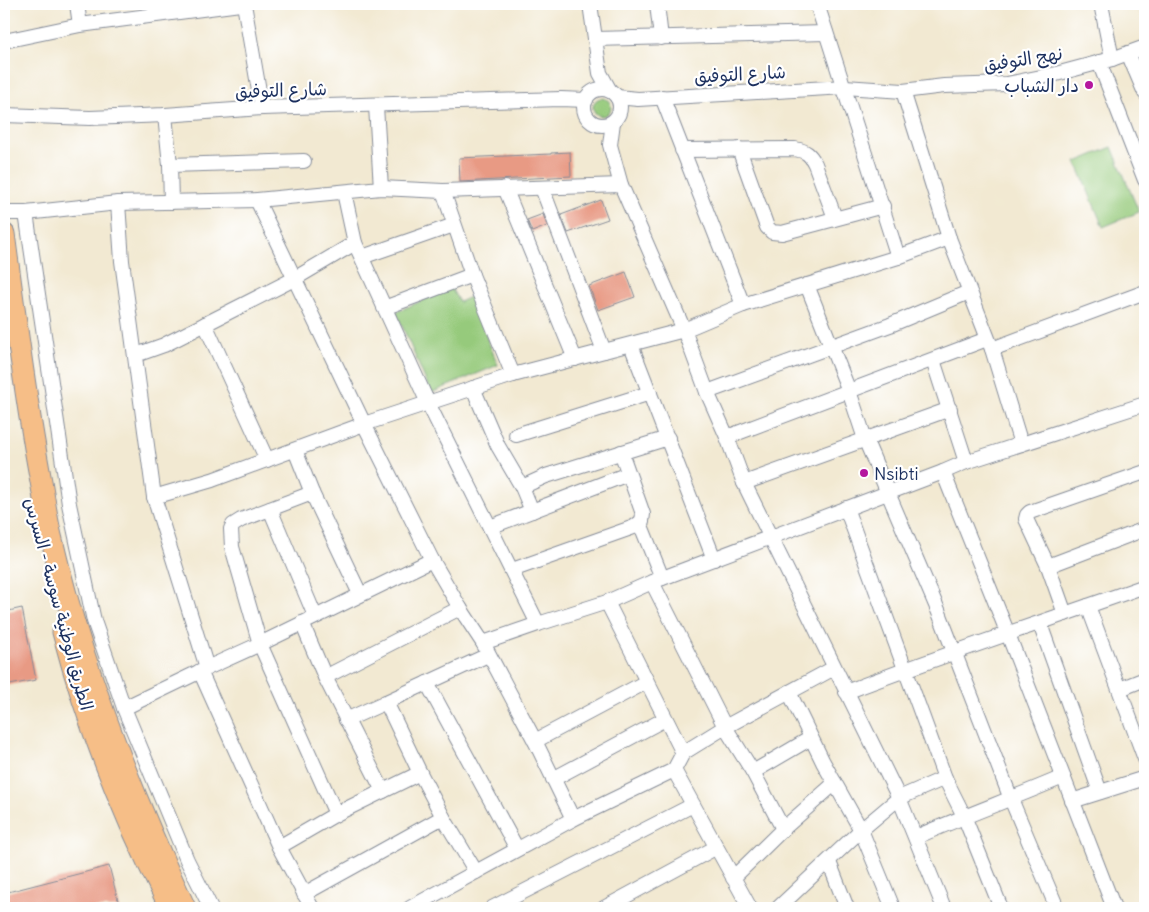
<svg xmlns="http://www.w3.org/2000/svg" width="1149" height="912" font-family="Delius,'Playpen Sans Arabic',sans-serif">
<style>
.green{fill:#96ca7b;stroke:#587c6c}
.building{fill:#e89a84}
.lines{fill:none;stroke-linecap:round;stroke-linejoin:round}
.minor-casing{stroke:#868c98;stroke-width:16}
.highway-casing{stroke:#868c98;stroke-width:23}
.minor{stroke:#fff;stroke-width:14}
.highway{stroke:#f6be87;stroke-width:21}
.poi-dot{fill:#b5179e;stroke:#fff;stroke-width:2}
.labels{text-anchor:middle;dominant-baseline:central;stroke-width:4.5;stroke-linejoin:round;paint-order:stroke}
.street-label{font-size:18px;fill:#1b2f5e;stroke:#fff}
.poi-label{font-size:18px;fill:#1b2f5e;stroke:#fff;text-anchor:end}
</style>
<rect width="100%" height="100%" fill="#fff"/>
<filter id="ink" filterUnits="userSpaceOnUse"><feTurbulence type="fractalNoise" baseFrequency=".02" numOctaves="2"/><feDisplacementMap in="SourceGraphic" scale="10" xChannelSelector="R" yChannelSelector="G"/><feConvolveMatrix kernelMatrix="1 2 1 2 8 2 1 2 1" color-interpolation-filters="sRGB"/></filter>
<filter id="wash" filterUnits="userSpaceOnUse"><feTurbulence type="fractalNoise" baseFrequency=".0096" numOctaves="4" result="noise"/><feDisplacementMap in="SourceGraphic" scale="20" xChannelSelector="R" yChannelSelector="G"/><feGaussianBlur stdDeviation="1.12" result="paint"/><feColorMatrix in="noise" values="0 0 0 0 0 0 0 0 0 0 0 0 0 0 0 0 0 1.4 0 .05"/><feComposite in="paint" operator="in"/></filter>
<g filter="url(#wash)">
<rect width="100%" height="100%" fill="#f2e9d2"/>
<g class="green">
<circle cx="602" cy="107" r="9"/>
<path d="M1112,147L1139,212L1103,227L1076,162Z"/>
<path d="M451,288L459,302L470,297L498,365L431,393L396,312Z"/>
</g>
<g id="blocks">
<g class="building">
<path d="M570,152L571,176L460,182L459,158L551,154V153Z"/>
<path d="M601,200L608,219L568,233L561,215Z"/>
<path d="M543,214L547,226L532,232L527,220Z"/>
<path d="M626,272L635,297L598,310L589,286Z"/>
<path d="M22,608L36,680L4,686V612Z"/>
<path d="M109,866L120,908H7L4,893Z"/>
</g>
</g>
</g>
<g filter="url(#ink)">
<use href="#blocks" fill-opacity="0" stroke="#868c98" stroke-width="1"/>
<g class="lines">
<g class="minor-casing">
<g id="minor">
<path d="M77,4L80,25"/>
<path d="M244,4L262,108"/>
<path d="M590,4L600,73L610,91"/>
<path d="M657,4L661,38"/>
<path d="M817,4L898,257"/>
<path d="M1101,4L1112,59"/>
<path d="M595,39L826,33"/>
<path d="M4,41L80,25L240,4"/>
<path d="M1128,53L1145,93"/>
<path d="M1099,62L1145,180"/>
<circle cx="602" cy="107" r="18"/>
<path d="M903,91L949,238L992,349L1021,444"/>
<path d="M617,97L638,99L845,87L903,91L944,86L1007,84L1056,74L1112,59L1145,47"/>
<path d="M662,97L743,305"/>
<path d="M376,106L381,188"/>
<path d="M4,115L90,118L165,115L262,108L561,99L586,100"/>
<path d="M165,115L170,165L171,202"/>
<path d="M613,122L610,145L621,185L684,330L707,392L727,437L744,483L899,798L944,908"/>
<path d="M739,149L767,227L772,232L782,233L883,206"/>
<path d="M682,150L795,149C806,151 810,154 815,164L835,218"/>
<path d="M170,165L304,161"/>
<path d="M505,188L575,359"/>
<path d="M542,188L604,351"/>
<path d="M443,191L472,275L513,375"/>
<path d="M344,192L355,243L428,403L538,624"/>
<path d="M257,200L364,424L432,560L460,608L483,643L535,741L573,819"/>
<path d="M118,203L122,261L154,497L207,668"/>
<path d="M4,213H26L118,203L257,200L381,188L443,191L621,185"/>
<path d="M26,213L69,504L94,621L124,708L187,860L211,908"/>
<path d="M362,257L454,225"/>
<path d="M807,285L849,391L865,439L938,610L1011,799L1057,908"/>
<path d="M384,308L472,275"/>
<path d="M205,324L267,460"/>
<path d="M631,345L714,559"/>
<path d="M992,349L1145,292"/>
<path d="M136,355L164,345L294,279L355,243"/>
<path d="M933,360L966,462"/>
<path d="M473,388L498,446L522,487"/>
<path d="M707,392L890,325L969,292"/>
<path d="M516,435L650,393"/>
<path d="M727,437L987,339"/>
<path d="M295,450L312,493"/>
<path d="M943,472L1008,634L1114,908"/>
<path d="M744,483L950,409"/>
<path d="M154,497L212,480L364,424L513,375L684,330L743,305L898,257L949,238"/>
<path d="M846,508L945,778L964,816L1001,908"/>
<path d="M270,509L315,616"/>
<path d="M532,511L522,487L546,476L668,438"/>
<path d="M640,523L662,578"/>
<path d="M490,527L628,474"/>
<path d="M1048,566L1145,529"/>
<path d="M512,570L634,527L642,521L643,514L621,452"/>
<path d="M652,582L725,727L753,772L783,829"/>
<path d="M607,602L683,753"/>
<path d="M1088,606L1145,759"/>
<path d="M1065,614L1048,566L1026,519L1027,515L1030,512L1145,472"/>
<path d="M302,623L325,677L383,791"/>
<path d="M1040,624L1100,792"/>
<path d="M483,643L538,624L607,602L652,582L943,472L966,462L1145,404"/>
<path d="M200,671L279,847L312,908"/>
<path d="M325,677L460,608"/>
<path d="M427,683L517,849"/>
<path d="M1120,689L1145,679"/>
<path d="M789,692L823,762L861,830L893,908"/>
<path d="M846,692C945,654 1046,621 1145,586"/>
<path d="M386,702L488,655"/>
<path d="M124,708L207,668L260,644L432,560"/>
<path d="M346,720L386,702L420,773L443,817L476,872"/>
<path d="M535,741L646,682"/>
<path d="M674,770L750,908"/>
<path d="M753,772L811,738"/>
<path d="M553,779L665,719"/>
<path d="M1072,801L1145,778"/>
<path d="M336,814L260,644L232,547L231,529L233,525L241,520L312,493L360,594"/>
<path d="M916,837C964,816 1014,798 1063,777"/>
<path d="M279,847L336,814L420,773"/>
<path d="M829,862L847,908"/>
<path d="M733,878L783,829L835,783"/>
<path d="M304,894L443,817"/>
<path d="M410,908L573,819L674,770L683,753L725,727L834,668"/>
<path d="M492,908L693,805"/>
<path d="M604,908L715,848"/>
<path d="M778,908L861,830L899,798L945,778"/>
</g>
</g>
<g class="highway-casing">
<g id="highway">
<path d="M4,234C15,315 25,396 40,476C44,496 46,516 51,536C81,665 129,788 185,908"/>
<path d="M63,632C87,723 122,813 165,897"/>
</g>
</g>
<use href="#minor" class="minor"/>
<use href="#highway" class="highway"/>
</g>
</g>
<g class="poi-dot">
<circle cx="1089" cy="85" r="5"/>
<circle cx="864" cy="473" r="5"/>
</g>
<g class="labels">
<g class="street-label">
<text transform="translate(1023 59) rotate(-9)">نهج التوفيق</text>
<text transform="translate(740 74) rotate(-3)">شارع التوفيق</text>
<text transform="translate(281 90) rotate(-2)">شارع التوفيق</text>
<text transform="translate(59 604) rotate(75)">الطريق الوطنية سوسة - السرس</text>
</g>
<g class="poi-label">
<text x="1079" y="85">دار الشباب</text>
<text x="874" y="473" text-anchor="start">Nsibti</text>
</g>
</g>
<rect width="1149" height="912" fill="none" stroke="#fff" stroke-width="20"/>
</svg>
